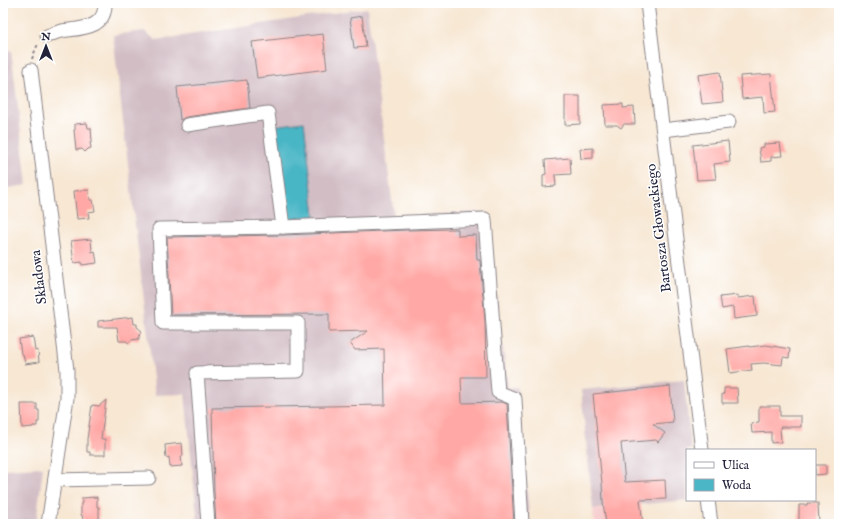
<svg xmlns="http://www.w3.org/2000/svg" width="842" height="527" font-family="'IM FELL English',serif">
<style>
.built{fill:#f7cfd0}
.industrial{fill:#d2bdc5}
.water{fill:#4ab6c6;stroke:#366c80}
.building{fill:#ffa8a5}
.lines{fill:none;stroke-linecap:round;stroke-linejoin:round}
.minor-casing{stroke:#8c8487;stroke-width:15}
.path{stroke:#8c8487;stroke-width:2;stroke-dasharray:3 3;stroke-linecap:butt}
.minor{stroke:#fff;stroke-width:13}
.labels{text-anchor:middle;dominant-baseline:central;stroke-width:3;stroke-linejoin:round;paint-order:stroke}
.street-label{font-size:14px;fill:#22223b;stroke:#fff}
</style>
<rect width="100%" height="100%" fill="#fff"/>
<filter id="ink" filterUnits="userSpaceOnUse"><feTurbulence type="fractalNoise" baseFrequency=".025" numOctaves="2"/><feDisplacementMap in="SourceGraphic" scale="8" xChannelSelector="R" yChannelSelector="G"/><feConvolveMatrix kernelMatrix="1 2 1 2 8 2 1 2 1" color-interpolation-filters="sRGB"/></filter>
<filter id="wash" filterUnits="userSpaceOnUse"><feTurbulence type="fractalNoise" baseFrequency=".012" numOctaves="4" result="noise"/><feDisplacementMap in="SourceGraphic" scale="16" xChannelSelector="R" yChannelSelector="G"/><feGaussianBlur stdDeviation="0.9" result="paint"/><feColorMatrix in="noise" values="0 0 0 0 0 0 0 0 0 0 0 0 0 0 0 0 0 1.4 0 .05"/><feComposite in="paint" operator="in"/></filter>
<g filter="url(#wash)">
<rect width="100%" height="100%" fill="#f7e7d3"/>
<path class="built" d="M641,504L643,524H594L593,509Z"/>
<g class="industrial">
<path d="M367,8L394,216L486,212L508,388L517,387L530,524H198L185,394L155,395L113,35L144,31L156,40Z"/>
<path d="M3,50H11L27,185L3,189Z"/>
<path d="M684,380L691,450H687V500L593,509L581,390Z"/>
<path d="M43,467L36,524H3V469Z"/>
</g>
<path class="water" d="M304,122L315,216L285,219L274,126Z"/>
<g id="blocks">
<g class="building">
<path d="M362,16L366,47L354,48L350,18Z"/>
<path d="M323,34L327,69L257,78L252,42Z"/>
<path d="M720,72L723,102L702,104L698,75Z"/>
<path d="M771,74L775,112L764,113L763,97L742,99L740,76Z"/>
<path d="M247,80L250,108L186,117L180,120L177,87Z"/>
<path d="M565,96H580V124L565,125Z"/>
<path d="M623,104V108L634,107L635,124H624L621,128L617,125H605L604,105Z"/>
<path d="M87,123L88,128H91L92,142H90L91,148L88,149L85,152L82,149L76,150L74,130H75V124Z"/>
<path d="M728,141L730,162L714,164L716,179L697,180L693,145Z"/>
<path d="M780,143L782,156L771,157V161L761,162L759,148L764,147V144Z"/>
<path d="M593,148V158L581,159L580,149Z"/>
<path d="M570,158L571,174L555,175L556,186L543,187V175L546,174L545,160Z"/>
<path d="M89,190L90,200H93L95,211L88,212L89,218L77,219L74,191Z"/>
<path d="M458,229V236L476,235L477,260H480L485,321L486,377H461L462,403L502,402L507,404L514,524H216L214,492L212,408L385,405L384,349L355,350L350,343L368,331L329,332V314L171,315L167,237L283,235L406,230Z"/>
<path d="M91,239L92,252L95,251L97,263L82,265V262L74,263L71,241Z"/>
<path d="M738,295V298L755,296L757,316L734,319L733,307L722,309L720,297Z"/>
<path d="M133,317L134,324H137V327L142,331L139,336V339L131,340L129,343L126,341H119L117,327H98V321Z"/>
<path d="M33,337L35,351L38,350L39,362L25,364L23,354H21L19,339Z"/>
<path d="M766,345L790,349L789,358L783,357L782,365L764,363L751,364L752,370L730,373L727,349L749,346V347Z"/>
<path d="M670,386L673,422L653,424L665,433L658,442L656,440L621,443L625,482L665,480L666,499L640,500L643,524H606L603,502L602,483L593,394Z"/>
<path d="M724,388H737L738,403H722V394H724Z"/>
<path d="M106,400L101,439H105V455H90V452H87V439L92,405L99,406Z"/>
<path d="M21,404H37V410H39V422H37V426H33V427L22,428Z"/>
<path d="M759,406H780V416H801V427H780L781,442L771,443V432L752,433L751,423L759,422Z"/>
<path d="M182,443L183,456H181L182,466L170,467L169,457L166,458L165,445Z"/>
<path d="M815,465H826V474L815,475Z"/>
<path d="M97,497V507H99V522H96L94,524H86L83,520L82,515H81V503H82V498Z"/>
<path d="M807,503H818L819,524H799V505H807Z"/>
</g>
</g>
</g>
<g filter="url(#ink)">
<use href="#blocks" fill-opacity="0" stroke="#8c8487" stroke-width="1"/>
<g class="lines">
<g class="minor-casing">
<g id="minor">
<path d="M647,3L702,450"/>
<path d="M47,36C52,34 57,32 62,31C81,28 106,29 105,3"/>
<path d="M31,70L67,370V398L48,524"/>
<path d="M187,125L268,113L283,227L159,229L163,323H298V371L197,373L208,524"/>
<path d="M663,130L729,122"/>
<path d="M283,227L485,219L498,392L515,399L522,524"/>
<path d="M55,480L149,478"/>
<path d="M708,500L711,524"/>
</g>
</g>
<path class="path" d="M32,59L36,48L39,43"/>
<use href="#minor" class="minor"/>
</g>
</g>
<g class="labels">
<g class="street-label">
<text transform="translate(659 228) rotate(-97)">Bartosza Głowackiego</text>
<text transform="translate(39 277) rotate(-97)">Składowa</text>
</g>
</g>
<rect width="842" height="527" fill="none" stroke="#fff" stroke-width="16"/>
<rect x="686" y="449" width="130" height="52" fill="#ffffff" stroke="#a7a7b1"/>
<rect x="694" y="462" width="20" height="6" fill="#ffffff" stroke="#a7a7b1"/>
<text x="722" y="469" font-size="12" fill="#22223b">Ulica</text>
<rect x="694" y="479" width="20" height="12" fill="#4ab6c6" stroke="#a7a7b1"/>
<text x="722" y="489" font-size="12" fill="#22223b">Woda</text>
<g transform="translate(46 46)" stroke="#ffffff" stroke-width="3" paint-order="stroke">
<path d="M0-3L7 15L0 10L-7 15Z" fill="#22223b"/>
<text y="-6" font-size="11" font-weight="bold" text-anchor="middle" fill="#22223b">N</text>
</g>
</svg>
